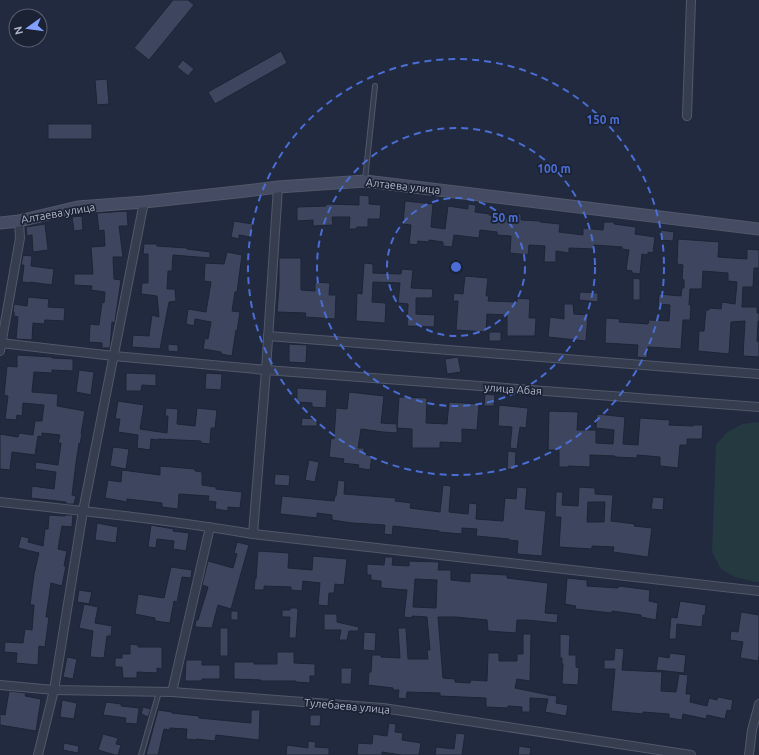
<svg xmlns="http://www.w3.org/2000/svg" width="759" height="755" font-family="Ubuntu,sans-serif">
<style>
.green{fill:#243940}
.building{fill:#3e465f;stroke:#1d2436;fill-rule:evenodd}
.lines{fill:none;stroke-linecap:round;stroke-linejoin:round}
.service-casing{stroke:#51586a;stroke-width:6}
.minor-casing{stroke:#51586a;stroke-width:10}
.secondary-casing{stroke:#51586a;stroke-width:13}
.service{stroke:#363d4f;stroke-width:4}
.minor{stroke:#363d4f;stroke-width:8}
.secondary{stroke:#444b62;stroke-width:11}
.ring{fill:none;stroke:#4a6ed4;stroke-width:2;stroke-dasharray:7 5}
.labels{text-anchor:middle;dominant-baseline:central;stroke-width:3.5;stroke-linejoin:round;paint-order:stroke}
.street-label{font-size:11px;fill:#b2b8ca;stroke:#1b2234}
.centre{fill:#4a6ed4;stroke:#1b2234;stroke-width:2}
.ring-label{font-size:12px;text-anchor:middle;font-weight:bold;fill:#4a6ed4;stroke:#1b2234;stroke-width:3.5;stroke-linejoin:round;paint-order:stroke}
</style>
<rect width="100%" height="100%" fill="#222a3f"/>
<path class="green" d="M757,422L759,423V582H755L735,577L721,569L712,552L716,445L726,433L742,424Z"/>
<g class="building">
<path d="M173,0H188L194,5L149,60L134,48Z"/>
<path d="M281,51L287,63L215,104L208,92Z"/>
<path d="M183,60L194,69L188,76L177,67Z"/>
<path d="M107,79L109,104L97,105L95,80Z"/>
<rect x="48" y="124" width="44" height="15"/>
<path d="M359,195L369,196V204L381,205L380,219H368V227H357L356,229H349L350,217H332L333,225L313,226V220L297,221V207L326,206V204L359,205Z"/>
<path d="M405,201L433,204L431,227L445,229L448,206L468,209V204L476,205L475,212L490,214L489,215L510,217V213L521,214V220L540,221V222L560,224L559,232L583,235V228L603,230L604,222H614V224L636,227L635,234L655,237L653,253L648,252V255L642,254L640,274L632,273V271L626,270L629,250L622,249V247L594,245V249L569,248V253L556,251V262H544L545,246L529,245L528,255L510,253L511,236L497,235V232L480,230L479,238L454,235L452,247L443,246V242L429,240V242L418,241L417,245L409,244L411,225L403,224Z"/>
<path d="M127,211L128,226H119L123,257H113L114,279L121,280L115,321V323L112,322L110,348H102V343L89,342L90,324L99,325L102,302L104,303L105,292L91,290L92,286L74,285V274H93L91,247L105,246L104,230L99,231L97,213Z"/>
<path d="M82,216L83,230L74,231L72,217Z"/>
<path d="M234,221L253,224L251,237L239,235V239L231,237Z"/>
<path d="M45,224L48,250L33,252L32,235L27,236L26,227Z"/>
<path d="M661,230L674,232L673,241L660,240Z"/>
<path d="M678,239L719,242L718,257L747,259V249L759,250V268H754L753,287H743L742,307H757V313H759V321H758L757,341L759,342V357L743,356L745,321L731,322L729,354L698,351L699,331H704L706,310H709V308L721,309L722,302L735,304L737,282L728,281V273L703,271L702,289H690L689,305H691L690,320H683L681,349L648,347L647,358L637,357L638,345L605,343L606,318L620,319L619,322L648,324L649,320L669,321L670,305L658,304L659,294L681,296L682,288H684V280L682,279L683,265L677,264Z"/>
<path d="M144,244H157V246L187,248V249L210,252V258L173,255L172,271H168L167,289H175L176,301L169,302L160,349L132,347L133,335L149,336L152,315L159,317L157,296L141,294L142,283H148V254H143Z"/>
<path d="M227,252L242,255L237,292H235L232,311L240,312L237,331L236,330L232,356L221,354V352L203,349L205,338L208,339L211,322L195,319L194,326L186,324L188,309L206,312L211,282L204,281L205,263L224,264Z"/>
<path d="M23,255L32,256L31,266L54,269L52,285L30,282V283L22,282L24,265H21Z"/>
<path d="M279,258H301V290L315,291V282L330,283L329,295H336L335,319L305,317L306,313L277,312L279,286Z"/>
<path d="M364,263L373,264V273L401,274L402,269L413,270L411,288L433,289L432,298H416V314L435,315L434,327L407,326L408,304L398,303L400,283L373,282L372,302L386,303L385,323L356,321L357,293L362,294Z"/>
<path d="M465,276L488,278L486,296H489L488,301L517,302V298L530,299L529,318H536L535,336H507V315L487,314L486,332L456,330L458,301H453L454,293L463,294Z"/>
<path d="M633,278L640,279V300H633Z"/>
<path d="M580,292L598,293V302L579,300Z"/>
<path d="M28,297L49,299L48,307L65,308L64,321L45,320L44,324L33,323L32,340L16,339L18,317L14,316V312H13L14,304L27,306Z"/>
<path d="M564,304H573L574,314L588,315L586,341L548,337L550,317L564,319Z"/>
<rect x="489" y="332" width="12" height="9"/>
<path d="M168,344L178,345V352L168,351Z"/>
<path d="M289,344L307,345L306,363L289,362Z"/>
<path d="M17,355L52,357V358L73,359V371L52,370V373L34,372L32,392L58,394L57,406L85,411L81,434H82L80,444L79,443L76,463L72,495L76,496L74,504H66V502L31,498L32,486L54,489L56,472L35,469L36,462L58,465L61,443H58L60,435L42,433V437L38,436L35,455L12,452L10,470L0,469V434L18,437L19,433L33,435L35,421H42L44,405L23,403L22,416L17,415L16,420L5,419L8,396L4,395L7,366L17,367Z"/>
<path d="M458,357L461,372L447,374L445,359Z"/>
<path d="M79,370L94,372L91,395L76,392Z"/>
<path d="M126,373L156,374V386L142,385L141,391H126Z"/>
<path d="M206,373L222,374L221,390L205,389Z"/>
<path d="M297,388L327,390L326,408L312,407V403L297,402Z"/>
<path d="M349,392L384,396L381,423L397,424V433L383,432L361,429L358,448H364V454L372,456L370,470L358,468L359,465L343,463L344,459L329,457L331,438L334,439L336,408L347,409Z"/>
<path d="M485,394L495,395L494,406H484Z"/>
<path d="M399,397L427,398L426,423L447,424L449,402L479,404L477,430L462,429V443L440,442V448H412V429L397,428Z"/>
<path d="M118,401L144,405L140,429L167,433L168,416H165L166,408L178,409L177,424L195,426L197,408L217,410L215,428H211L210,444L201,443V441L158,439V440L151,439L150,450L137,448L138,435L118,432L120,419H115Z"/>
<path d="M499,405L528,408L526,428L520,427L517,449L510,448L512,427L498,426Z"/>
<path d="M549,411L578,412L577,430H596V443L613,444L614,430L596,428L597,414L625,417L623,444L638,445L640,418L670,420L669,425L693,426V425H703L702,439H687V445H680L678,468L660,466V457L637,455V458L615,457V456L590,455V467L568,466V467H559V450H548Z"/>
<path d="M302,418L317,419V426H301Z"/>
<path d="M113,447L129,449L126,469L110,466Z"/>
<path d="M508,451L516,452L515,470L507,469Z"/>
<path d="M309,460L319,462L315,482L305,480Z"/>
<path d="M160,466L195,469V471L202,472V485L216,487V489L242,492L240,508L228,507V511L215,509L216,502L208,501L209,496L179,494L178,509L162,507V503L127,499V502L105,498L108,480L121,482L122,470L160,475Z"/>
<path d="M275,474L290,475L289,486L274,485Z"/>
<path d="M338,480L345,481L344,494L396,498L395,501L411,503L410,508L440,512L443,485L451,486L449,512L468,514L469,503L477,504L476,519L503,521L505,498L516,499L517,487L527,488L525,509L546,511L542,556L517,554L518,541L509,540V539L476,536L477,529L462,528V534L439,532V531L393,526L392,535L384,534L385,525L352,523L332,520V515L317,513V518L280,514L282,496L334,501L335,496H336Z"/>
<path d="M579,487L595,488V494L613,495L611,521L635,524L634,526L652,528L648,557L613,552L614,547L592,546V549L559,547L561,517H555L556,492H563L562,505L578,506ZM588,502H605L604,522H587Z"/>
<path d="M653,497L664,498L663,510L651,509Z"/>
<path d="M49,515L65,516V515H73L72,527L62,526L58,549L67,551L64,566H66L62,586L51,583L46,617H49L45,647L39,646L38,665L16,663L17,653L4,652L5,642L23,643L25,629L32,630L34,605H30L34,574L39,553L18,548L21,536L29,538L28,542L43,546L45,529H48Z"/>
<path d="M97,523L118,527L116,543L95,540Z"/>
<path d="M151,525L174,529L173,531L189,533L186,551L173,549L174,541L157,539L156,548L148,547Z"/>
<path d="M237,542L249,545L231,609L218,605L212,628L195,627L196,620H198L208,587L202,585L208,561L233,568L237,554L234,553Z"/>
<path d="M258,551L289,553L288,568L312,570L313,556L347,559L344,585L335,584L334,593H329L328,606L318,605L320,583L303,581L302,591L291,590V587L264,586V590H254L255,579H256Z"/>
<path d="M385,557H393L392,565L409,566V561L439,562L438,570H451V580L470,582V573L507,575V578L548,583L545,613L558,614L557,623L527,620H517L516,633L488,631L487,620L456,617H438L443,678L455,679V682L470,683L471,680L487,681L488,653H499V661H517V654H523V634H531L530,681L517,679L515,688L549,695V696V695L557,696L556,703L568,705L566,716L545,712L548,699L530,698V712H522V707L508,706V708L486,707V698L440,696V693L407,692L406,699L398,698L399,690H393V688L368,685L369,672H371L372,655H381V657L400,658L398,628H406L408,659H428L427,650H430L427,617L412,616V618L404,617L407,590L381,588V581L371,580V575H367V564L384,565ZM415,579L437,580L436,608L413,607Z"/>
<path d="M171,567L192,570L191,578L182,577L177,602L174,601L170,623L155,621V618L135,614L138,594L164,598Z"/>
<path d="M567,578L587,580V586L618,588L619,586L650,590L649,601L658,603L656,620L641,617V615L612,611V613L575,609L576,606L565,604Z"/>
<path d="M79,590L92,592L89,604L77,602Z"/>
<path d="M680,601L706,605L705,615H703L702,627L677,624L676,639H669L671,617L677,618Z"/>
<path d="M84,604L98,607L95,623L112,626L111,636H107L104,658L90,657L93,631L79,628Z"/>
<path d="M290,608H297L298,610L296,638H289L290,617H282V610H290Z"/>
<rect x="231" y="611" width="7" height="9"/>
<path d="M741,612L759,615V655L758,661L740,658L743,642L730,640L731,631L738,632Z"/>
<path d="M324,614H337V622L359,627L358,631H349L347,640H339L341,630H324Z"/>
<rect x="220" y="628" width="8" height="28"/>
<path d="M364,632L376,633L375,651L363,650Z"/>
<path d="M560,634L570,635L569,655H576V667L579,668L578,685L562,684L563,664H562V658H560Z"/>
<path d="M130,644L138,645V647H162V669L157,668V673L137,672V678H123L122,667H115V658H122V654H130Z"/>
<path d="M615,648L624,649L622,670L662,672L661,691L676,692L679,674L688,675L686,694H691L690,702L707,706L709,698L717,700L718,697L733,700L731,711L727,710L725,719L707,715L706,719L683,714L682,720L669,718V714L643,712V714L611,711L615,669H604V660H614Z"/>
<path d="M277,652H294V663L315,664V676H310V683L296,682V681H261V680L234,679V662H254V664H277Z"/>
<path d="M670,653L686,655L684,673L656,670L658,656L669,658Z"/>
<path d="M67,657L77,659L73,679L63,677Z"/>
<path d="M186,660H202V665H220V679H202V681H185Z"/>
<path d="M341,668H352L351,684H341Z"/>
<path d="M9,691L26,693L25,696L41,699L36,731L0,725V714L5,715Z"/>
<path d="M62,700L77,703L74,719L60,717Z"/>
<path d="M106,702L121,704V706L139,708L137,724L125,723L126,718L103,715Z"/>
<path d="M143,707L151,709L148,717L141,714Z"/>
<path d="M158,710L172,712V713L199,716V718L251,723V710H260L259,740L216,735L215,741L196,739V740L186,739L187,729L170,728V730L164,729L158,755H146Z"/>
<path d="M310,715H321L320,726H310Z"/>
<path d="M389,723L396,724L395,732L403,733L402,740L421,743L419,755H401L382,752V755H357L358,743L372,744L373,734L387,736Z"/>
<path d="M456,733L465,734L462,755H435L436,747L454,749Z"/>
<path d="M103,734L118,738L116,744L121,745L118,755H115L98,750Z"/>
<path d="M308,741L316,742L315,747L329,748V755H286L287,745L308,748Z"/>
<path d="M64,743L79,746L78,753L63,750Z"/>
<path d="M519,746L531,748L530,755H518Z"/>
</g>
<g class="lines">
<g class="service-casing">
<g id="service">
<path d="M365,180L375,86"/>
<path d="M141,755L159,692"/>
</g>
</g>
<g class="minor-casing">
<g id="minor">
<path d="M687,116L691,0"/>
<path d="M268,336L759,374"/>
<path d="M0,343L114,356L266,370L759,407"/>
<path d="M0,351L20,238L19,221"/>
<path d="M0,502C85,511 169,520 253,534L759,591"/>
<path d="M253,534L266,370L278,187"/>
<path d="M0,685L54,690L172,692L383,708L691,755"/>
<path d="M172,692L210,527"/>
<path d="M38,755L54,690L83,511L144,202"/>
<path d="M749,755L752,730L759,704"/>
</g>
</g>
<g class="secondary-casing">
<path id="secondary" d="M0,223L19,221L78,207L144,202L246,191L278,187L365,181L759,229"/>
</g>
<use href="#service" class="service"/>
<use href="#minor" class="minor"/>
<use href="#secondary" class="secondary"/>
</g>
<g class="ring">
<circle cx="456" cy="267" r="69"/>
<circle cx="456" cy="267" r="139"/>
<circle cx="456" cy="267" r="208"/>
</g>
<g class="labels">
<g class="street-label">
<text transform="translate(403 186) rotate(6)">Алтаева улица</text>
<text transform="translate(58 213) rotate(-10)">Алтаева улица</text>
<text transform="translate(513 389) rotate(4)">улица Абая</text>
<text transform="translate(347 706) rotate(5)">Тулебаева улица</text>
</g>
</g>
<circle cx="456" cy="267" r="6" class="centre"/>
<g class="ring-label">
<text x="603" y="124">150 m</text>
<text x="554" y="173">100 m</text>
<text x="505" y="222">50 m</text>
</g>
<g transform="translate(28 28) rotate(256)"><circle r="19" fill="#1b2234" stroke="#575e70"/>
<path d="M0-3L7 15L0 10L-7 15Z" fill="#83a0ff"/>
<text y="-6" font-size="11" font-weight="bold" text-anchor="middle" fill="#b2b8ca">N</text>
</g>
</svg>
